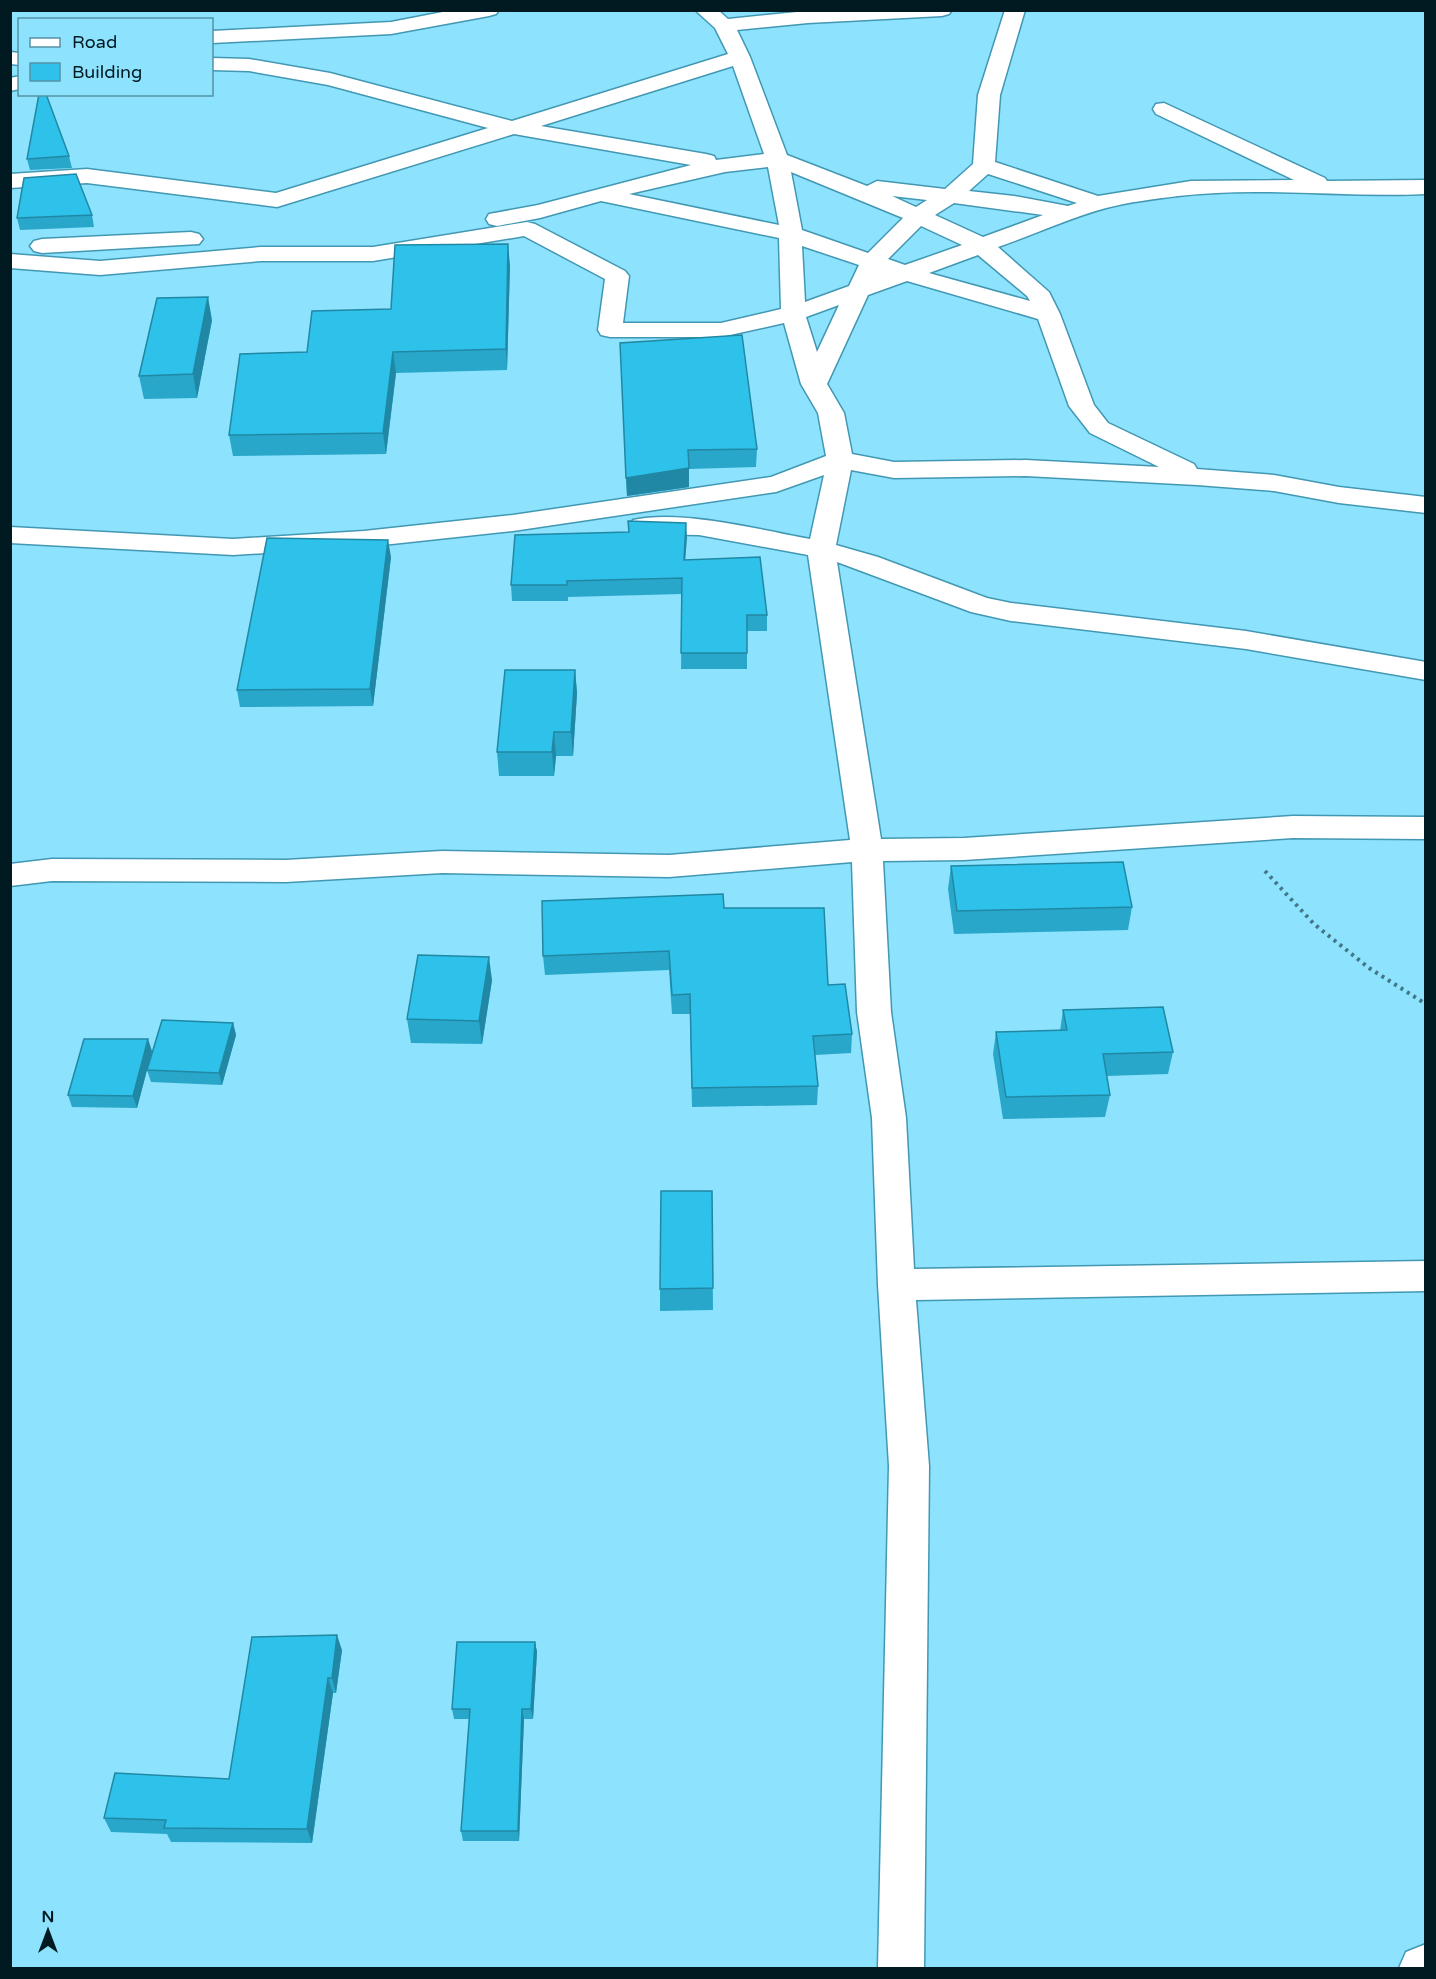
<svg xmlns="http://www.w3.org/2000/svg" width="1436" height="1979" font-family="'Varela Round',sans-serif">
<style>
.lines{fill:none;stroke-linecap:round;stroke-linejoin:round}
.minor-casing{stroke:#4298b3;stroke-width:3}
.path{stroke:#427788;stroke-width:4;stroke-dasharray:3 4.5;stroke-linecap:butt}
.minor{fill:#fff;fill-rule:evenodd}
.wall{fill:#28a7ca}
.shaded-wall{fill:#2088a4}
.building{fill:#2ec2eb;stroke:#2088a4;stroke-width:1.5}
</style>
<rect width="100%" height="100%" fill="#8de2fe"/>
<g class="lines">
<g class="minor-casing">
<g id="minor">
<path d="M453,10H499L496,14L489,16L391,34L212,43V31L391,22Z"/>
<path d="M695,10H718L728,19L817,10H952L949,14L942,16L808,23L737,30L750,57L787,155L867,186L877,181L945,189L973,164L978,95L1005,10H1025L1000,95L995,162L1098,196L1191,181L1294,180L1156,114L1153,109L1156,104L1164,103L1325,178L1327,181L1426,180V194C1343,198 1260,186 1178,196C1154,199 1129,202 1106,208C1069,218 1033,235 998,247L1049,292L1060,314L1094,405L1108,423L1194,464L1197,469L1274,475L1339,487L1426,497V513L1339,503L1274,491L1197,485L1026,476L894,478L851,470L836,545L878,557L987,598L1011,603L1246,631L1426,662V680L1246,649L1011,621L971,612L837,562L881,839L964,838L1293,816L1426,817V839L1293,838L964,860L883,861L891,1012L906,1118L914,1269L1426,1261V1291L916,1300L929,1466L924,1968H878L889,1466L878,1285L872,1118L857,1012L852,862L669,877L442,873L286,882L52,881L10,886V864L52,859L286,860L442,851L669,855L850,840L808,555L699,535L643,534L633,532L630,526L633,520C680,509 761,530 810,539L824,475L776,492L513,531L364,547L233,555L10,543V527L233,539L364,531L513,515L771,477L826,456L818,413L801,384L784,323L721,337H610L601,335L598,330L605,279L524,236L373,261H261L100,275L10,268V254L100,261L261,247H373L527,222L535,224L625,271L629,276L623,323H721L781,309L779,238L601,201L540,218L497,226L489,224L486,219L489,214L538,205L691,165L514,134L277,207L87,183L10,188V174L87,169L276,193L488,128L328,85L249,71L212,70V58L249,59L330,73L512,121L728,54L715,28ZM733,66L764,154L716,160L714,156L706,154L541,126ZM768,167L779,225L629,194L725,172ZM791,172L903,218L868,253L802,230ZM988,174L1077,203L1068,206L1014,196L969,191ZM892,196L927,200L916,207ZM954,203L1043,215L983,237L935,215ZM921,226L962,245L905,265L888,259ZM802,246L859,265L849,286L805,302ZM978,255L1027,296L1030,301L929,273ZM907,281L1038,319L1069,406L1090,433L1159,467L1026,460L894,462L852,454L844,413L827,384L868,295ZM839,305L817,352L806,317Z"/>
<path d="M10,52L20,53V65L10,64Z"/>
<path d="M20,76V89L10,91V78Z"/>
<path d="M191,232L199,234L203,239L199,244L42,253L34,251L30,246L34,241L42,239Z"/>
<path d="M1426,1944V1968H1399L1406,1952Z"/>
</g>
</g>
<path class="path" d="M1265,871L1314,924L1369,968L1426,1004"/>
<use href="#minor" class="minor"/>
</g>
<g class="wall">
<path d="M69,156L72,168L30,170L27,159Z"/>
<path d="M92,215L94,227L20,230L17,218Z"/>
<path d="M510,265L507,370L396,373L386,454L233,456L229,435L307,352L391,309Z"/>
<path d="M212,320L197,398L144,399L139,376Z"/>
<path d="M620,343L757,449L756,467L689,469V487L627,496Z"/>
<path d="M686,523L685,559L767,615V631H747V669H681L682,594L568,597V601H512L511,585L629,532Z"/>
<path d="M391,557L373,706L240,707L237,690Z"/>
<path d="M575,670L577,693L573,756H556L554,776H499L497,752Z"/>
<path d="M951,866L1132,907L1128,930L954,934L948,889Z"/>
<path d="M724,908L828,985L852,1034L851,1053L815,1055L818,1086L817,1105L692,1107L690,1014H672L669,970L545,975L543,956Z"/>
<path d="M492,980L482,1044L411,1043L407,1019Z"/>
<path d="M1063,1010L1173,1052L1168,1074L1106,1076L1110,1095L1105,1117L1003,1119L993,1054L996,1032L1060,1031Z"/>
<path d="M233,1023L236,1035L222,1085L151,1082L147,1070Z"/>
<path d="M152,1051L137,1108L72,1107L68,1095Z"/>
<path d="M712,1191L713,1310L660,1311V1289Z"/>
<path d="M535,1642L537,1652L533,1719H524L519,1841H463L461,1831L469,1719H454L452,1709Z"/>
<path d="M342,1650L336,1693H333L312,1843L171,1842L167,1834L111,1832L104,1818L229,1779Z"/>
</g>
<g class="shaded-wall">
<path d="M508,244L510,265L507,370L506,349Z"/>
<path d="M208,297L212,320L197,398L193,374Z"/>
<path d="M393,352L396,373L386,454L383,433Z"/>
<path d="M689,468V487L627,496L626,478Z"/>
<path d="M686,523L687,538L684,575V560Z"/>
<path d="M388,540L391,557L373,706L370,689Z"/>
<path d="M575,670L577,693L573,756L571,732Z"/>
<path d="M554,732L556,756L554,776L552,752Z"/>
<path d="M489,957L492,980L482,1044L479,1021Z"/>
<path d="M233,1023L236,1035L222,1085L219,1073Z"/>
<path d="M148,1039L152,1051L137,1108L133,1096Z"/>
<path d="M337,1635L342,1650L336,1693L332,1678Z"/>
<path d="M535,1642L537,1652L533,1719L531,1709Z"/>
<path d="M328,1678L333,1693L312,1843L307,1829Z"/>
<path d="M522,1709L524,1719L519,1841L518,1831Z"/>
</g>
<g class="building">
<path d="M39,94H46L69,156L27,159Z"/>
<path d="M76,174L92,215L17,218L24,178Z"/>
<path d="M508,244L506,349L393,352L383,433L229,435L240,354L307,352L312,311L391,309L395,245Z"/>
<path d="M208,297L193,374L139,376L157,298Z"/>
<path d="M742,335L757,449L688,450L689,468L626,478L620,343Z"/>
<path d="M628,521L686,523L684,560L760,557L767,615H747V653H681L682,578L567,581V585H511L515,535L629,532Z"/>
<path d="M267,538L388,540L370,689L237,690Z"/>
<path d="M505,670H575L571,732H554L552,752H497Z"/>
<path d="M1123,862L1132,907L957,911L951,866Z"/>
<path d="M723,894L724,908H824L828,985L845,984L852,1034L813,1036L818,1086L692,1088L690,994L672,995L669,951L543,956L542,901Z"/>
<path d="M418,955L489,957L479,1021L407,1019Z"/>
<path d="M1163,1007L1173,1052L1103,1054L1110,1095L1006,1097L996,1032L1067,1030L1063,1010Z"/>
<path d="M162,1020L233,1023L219,1073L147,1070Z"/>
<path d="M84,1039H148L133,1096L68,1095Z"/>
<path d="M661,1191H712L713,1288L660,1289Z"/>
<path d="M337,1635L332,1678H328L307,1829L164,1828L166,1820L104,1818L115,1773L229,1779L252,1637Z"/>
<path d="M457,1642H535L531,1709H522L518,1831H461L470,1709H452Z"/>
</g>
<rect width="1436" height="1979" fill="none" stroke="#011a22" stroke-width="24"/>
<rect x="18" y="18" width="195" height="78" fill="#8de2fe" stroke="#5592a6" stroke-width="1.5"/>
<rect x="30" y="38" width="30" height="9" fill="#ffffff" stroke="#5592a6" stroke-width="1.5"/>
<text x="72" y="48" font-size="18" fill="#011a22">Road</text>
<rect x="30" y="63" width="30" height="18" fill="#2ec2eb" stroke="#5592a6" stroke-width="1.5"/>
<text x="72" y="78" font-size="18" fill="#011a22">Building</text>
<g transform="translate(48 1931)" stroke="#8de2fe" stroke-width="4.5" paint-order="stroke">
<path d="M0-4.5L10 22L0 15L-10 22Z" fill="#011a22"/>
<text y="-9" font-size="16" font-weight="bold" text-anchor="middle" fill="#011a22">N</text>
</g>
</svg>
